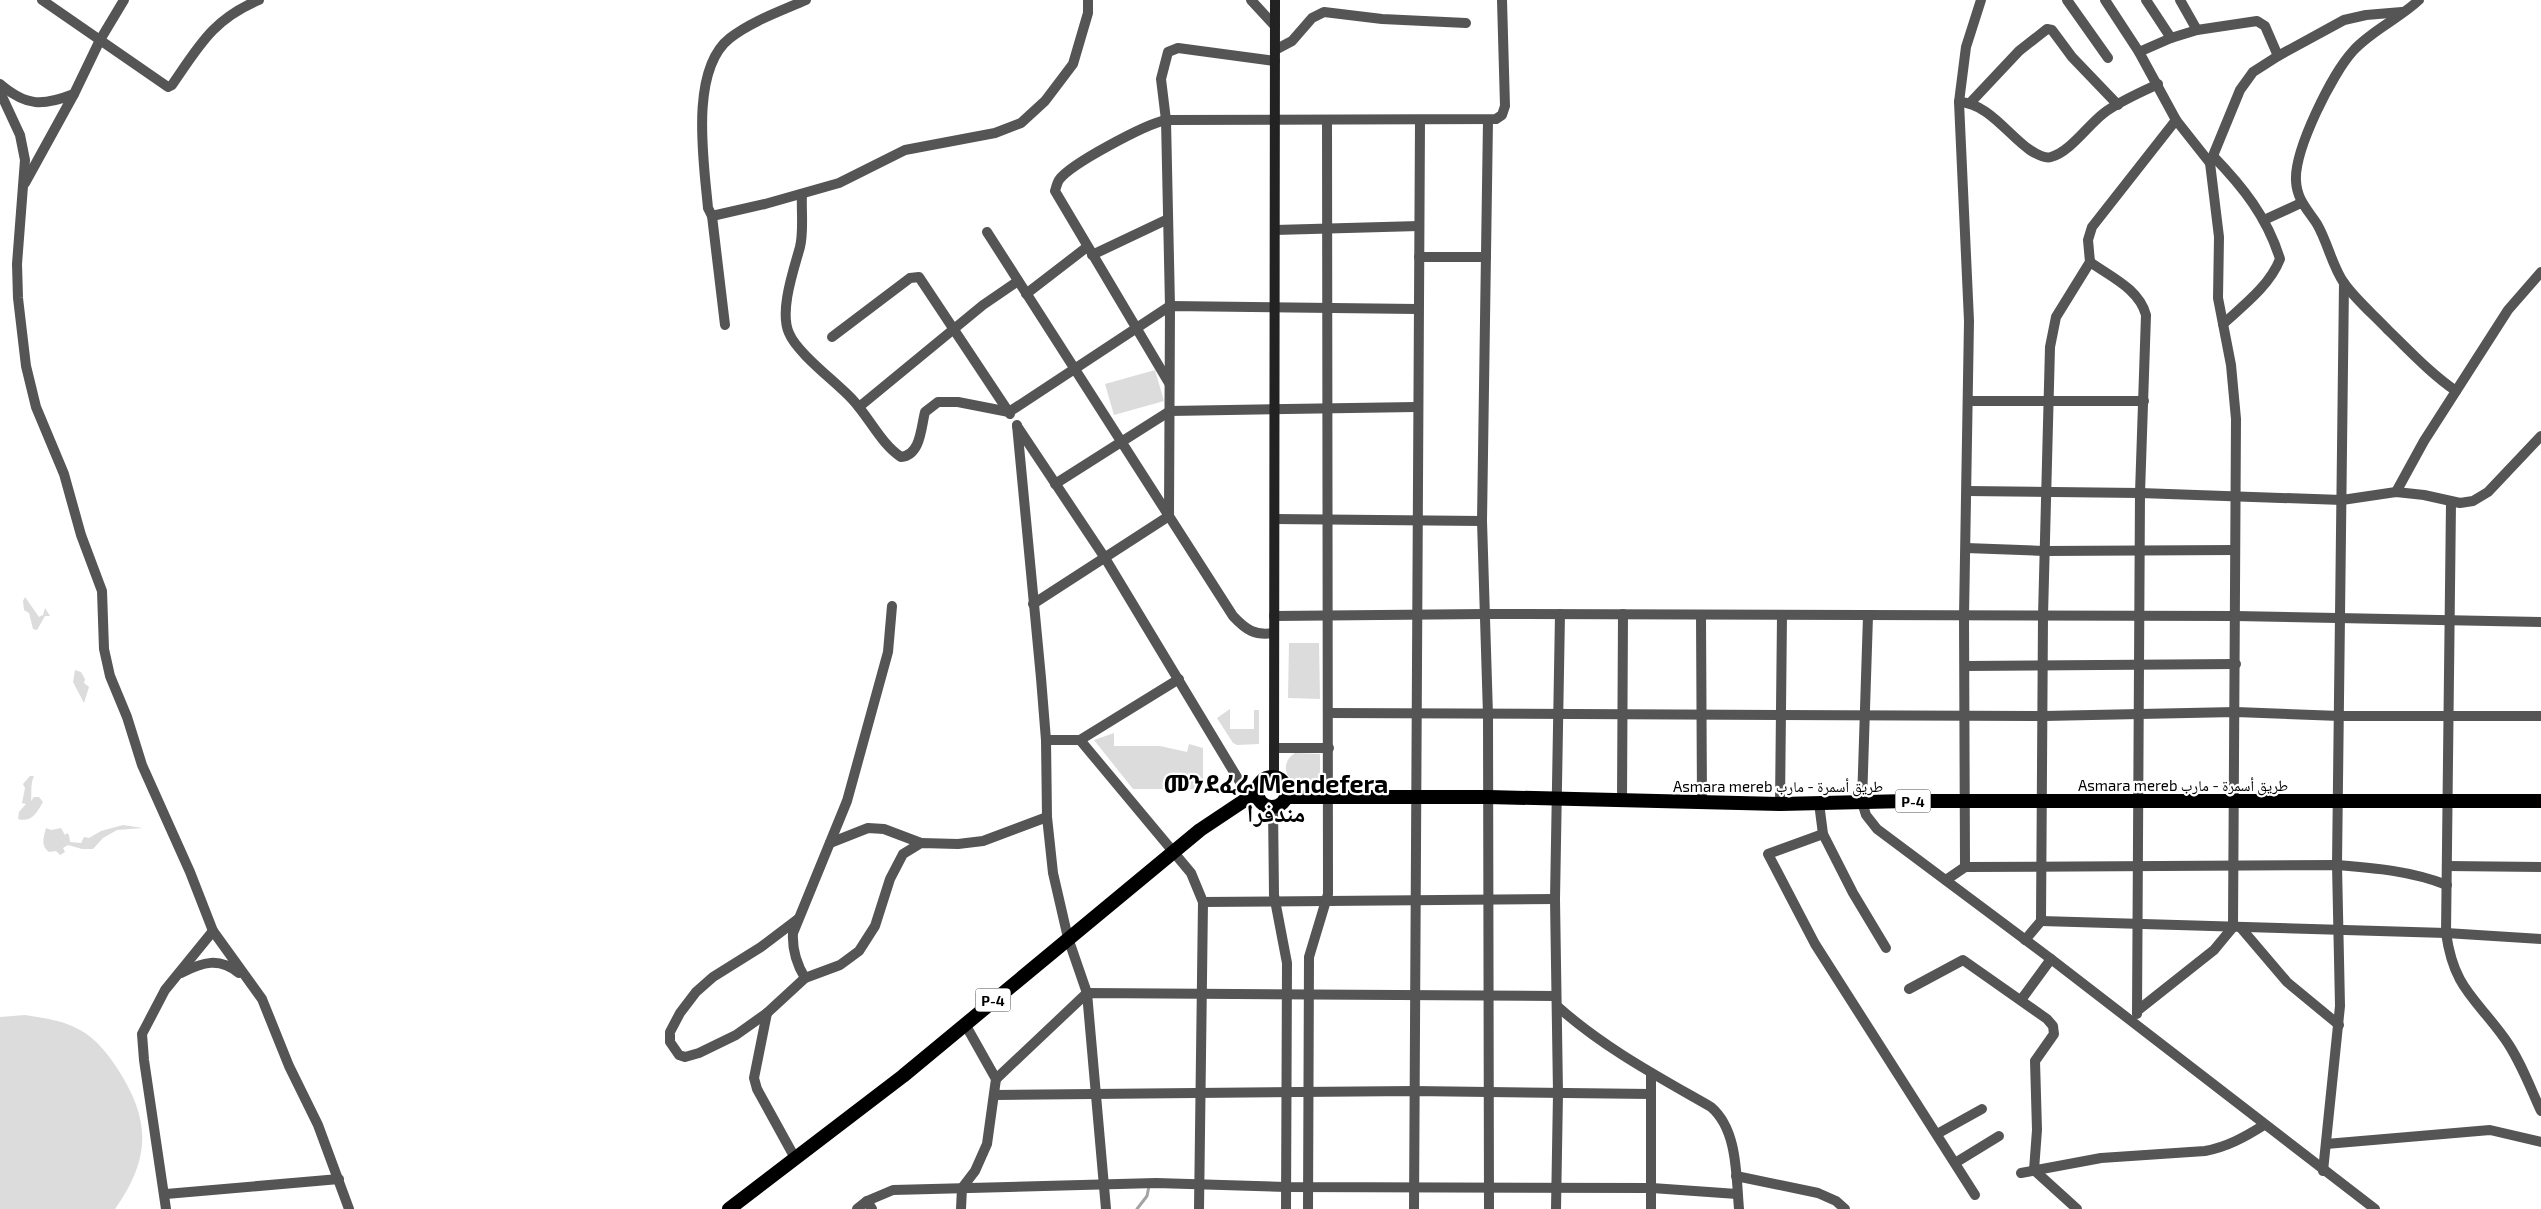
<svg xmlns="http://www.w3.org/2000/svg" width="2541" height="1209" font-family="'Exo 2','Noto Naskh Arabic','Noto Sans Ethiopic',sans-serif">
<style>
.green{fill:#dcdcdc}
.lines{fill:none;stroke-linecap:round;stroke-linejoin:round}
.stream{stroke:#a3a3a3;stroke-width:3}
.minor{stroke:#555;stroke-width:10}
.secondary{stroke:#222;stroke-width:10}
.trunk{stroke:#000;stroke-width:14}
.labels{text-anchor:middle;dominant-baseline:central;stroke-width:4.5;stroke-linejoin:round;paint-order:stroke}
.shield{fill:#fff;stroke:#4c4c4c;stroke-width:1}
.shield-label{font-size:14px;font-weight:bold;fill:#000}
.street-label{font-size:15px;fill:#000;stroke:#fff}
.town-label{font-size:25px;font-weight:bold;fill:#000;stroke:#fff}
</style>
<rect width="100%" height="100%" fill="#fff"/>
<g class="green">
<path d="M1155,370L1164,401L1114,415L1105,384Z"/>
<path d="M25,597L39,617L43,615L45,608L50,616H45L37,630L33,629L29,613L24,610L23,601Z"/>
<path d="M1289,643H1319L1320,699L1288,698Z"/>
<path d="M75,670L81,672L85,679L84,683L89,687L84,703L73,682Z"/>
<path d="M1230,709V729H1254V710H1259V744L1237,745L1233,743L1217,718Z"/>
<path d="M1114,733V746H1160L1187,752L1189,744L1203,748V789H1133L1094,740Z"/>
<path d="M1295,753L1320,754V784C1312,784 1303,785 1296,782C1282,776 1283,760 1295,753Z"/>
<path d="M30,776H34C30,785 32,792 31,801L34,797H39L43,802C37,812 32,823 18,819L19,812L26,804L22,803L25,788L23,784Z"/>
<path d="M123,825L143,828L117,830L103,838L93,849H82L68,845L63,848L65,852L60,855L56,851L49,852C40,845 44,837 46,828L51,830L61,828L65,835L67,833L69,835L70,842L81,843L84,837L89,838L101,831Z"/>
<path d="M25,1015C43,1018 63,1020 80,1030C95,1038 108,1054 117,1068C151,1120 151,1158 115,1209H0V1017Z"/>
</g>
<g class="lines">
<path class="stream" d="M1137,1209L1147,1196L1149,1186"/>
<g class="minor">
<path d="M42,0L168,87L172,85C199,46 213,19 259,0"/>
<path d="M1251,0L1275,26"/>
<path d="M2067,0L2108,58"/>
<path d="M2146,0L2171,38"/>
<path d="M2180,0L2197,30"/>
<path d="M2419,0C2399,19 2372,30 2353,51C2332,74 2294,150 2296,181C2297,200 2308,210 2317,224C2328,243 2332,266 2344,283C2356,300 2374,315 2388,330C2411,352 2430,373 2456,391"/>
<path d="M1275,50L1292,41L1312,18L1324,12L1382,19L1466,23"/>
<path d="M2139,52L2171,38L2197,30L2257,21L2265,26L2278,56"/>
<path d="M0,84C27,107 43,106 74,94"/>
<path d="M0,92L20,135L25,160L17,264L18,298L26,366L36,407L64,474L81,535L102,591L104,649L110,676L127,717L142,765L190,872L213,931L262,999L289,1066L318,1125L349,1209"/>
<path d="M1959,102C1988,103 2008,135 2030,150C2036,154 2044,159 2051,157C2070,152 2088,125 2104,113C2120,101 2140,93 2158,84"/>
<path d="M1971,102L2019,51L2047,29L2052,30L2072,57L2118,105"/>
<path d="M1488,120L1482,521L1488,715L1489,1209"/>
<path d="M2213,156C2243,187 2267,217 2280,259C2270,285 2244,305 2223,324"/>
<path d="M2210,163L2240,90L2253,72L2278,56L2344,20L2366,15L2402,12"/>
<path d="M25,183L74,94L100,40L124,0"/>
<path d="M802,194C801,210 804,231 800,247C794,269 779,311 789,333C797,353 836,382 852,399C869,417 881,444 901,457C921,455 921,427 925,412L938,402H958L1009,412L1170,306L1417,309"/>
<path d="M712,216L708,208C704,163 689,70 730,38C752,21 781,11 806,0"/>
<path d="M2264,220L2301,203"/>
<path d="M1275,230L1419,226"/>
<path d="M987,232L1233,616C1246,630 1255,636 1274,633"/>
<path d="M1092,255L1168,219"/>
<path d="M1419,257H1486"/>
<path d="M2090,262C2111,277 2139,289 2146,315L2140,493L2137,1014"/>
<path d="M1026,294L1087,247"/>
<path d="M725,325L712,216L765,204L839,183L905,150L995,133L1021,123L1045,101L1073,64L1088,13V0"/>
<path d="M832,337L910,278L919,277L1010,414"/>
<path d="M1169,383L1055,191C1056,188 1057,183 1059,180C1070,164 1146,124 1166,120L1496,119L1502,115L1505,106L1502,0"/>
<path d="M1969,401H2144"/>
<path d="M859,407L983,305L1018,281"/>
<path d="M1017,425L1041,678L1046,740L1047,817L1053,873L1068,938L1087,993L1106,1209"/>
<path d="M1017,426L1105,558L1249,797"/>
<path d="M1055,484L1170,411L1416,407"/>
<path d="M1967,491L2140,493L2342,500L2396,492L2424,495L2460,503L2473,501L2488,492L2541,436"/>
<path d="M2396,492L2424,441L2508,310L2541,272"/>
<path d="M2451,502L2446,933C2454,989 2475,997 2505,1039C2520,1060 2530,1087 2541,1111"/>
<path d="M1275,519L1482,521"/>
<path d="M1966,548L2044,551L2235,550"/>
<path d="M1033,604L1169,516L1170,306L1166,120L1161,79L1168,52L1178,48L1275,61"/>
<path d="M1701,615L1702,803"/>
<path d="M1274,616L1485,614L2235,616L2541,622"/>
<path d="M1868,616L1862,802L1866,815L1877,829L2051,959L2375,1209"/>
<path d="M1965,666L2236,664"/>
<path d="M1328,713L2044,716L2236,712L2340,716H2541"/>
<path d="M1046,740H1080L1179,679"/>
<path d="M1080,740L1191,873L1203,902L1199,1209"/>
<path d="M1274,748H1329"/>
<path d="M1622,801L1623,614"/>
<path d="M1819,803L1823,834L1853,893L1886,948"/>
<path d="M1780,804L1782,615"/>
<path d="M1273,807L1274,895L1287,963L1286,1209"/>
<path d="M1823,834L1768,854L1815,944L1975,1195"/>
<path d="M830,843L868,828L884,829L921,843"/>
<path d="M2447,866L2541,867"/>
<path d="M1965,867L1964,616L1969,321L1959,102L1966,47L1981,0"/>
<path d="M1946,880L1965,867L2337,865C2375,868 2411,871 2447,885"/>
<path d="M1203,902L1555,899"/>
<path d="M798,919L761,947L713,977L696,992L680,1013L670,1032V1042L679,1055L685,1057L699,1053L736,1035L767,1013L805,978L840,965L859,951L875,926L890,879L903,854L921,843L958,844L983,841L1047,817"/>
<path d="M2041,921L2446,933L2541,939"/>
<path d="M2241,928L2287,982L2339,1025"/>
<path d="M2025,940L2041,921L2043,616L2050,347L2056,317L2090,262L2088,240L2092,227L2176,120L2139,52L2105,0"/>
<path d="M181,973C203,962 219,957 239,973"/>
<path d="M805,978C796,963 792,950 793,933L847,801L888,652L892,606"/>
<path d="M1909,989L1963,960L2047,1019L2053,1026L2054,1034L2035,1061L2037,1130L2034,1170L2077,1209"/>
<path d="M2021,1000L2051,959"/>
<path d="M1557,1006C1604,1048 1657,1076 1711,1107C1738,1130 1736,1176 1739,1209"/>
<path d="M2137,1011L2214,950L2233,927L2236,419L2231,365L2218,298L2219,237L2210,163L2176,120"/>
<path d="M767,1013L754,1078L757,1089L795,1158"/>
<path d="M1651,1073V1209"/>
<path d="M996,1079L1087,993L1556,996"/>
<path d="M995,1095L1414,1091L1651,1094"/>
<path d="M1937,1134L1982,1109"/>
<path d="M2326,1144L2490,1130L2541,1142"/>
<path d="M1955,1163L1999,1136"/>
<path d="M2323,1171L2340,1006L2337,865L2344,283"/>
<path d="M2021,1173L2101,1158L2205,1151C2227,1147 2245,1137 2264,1125"/>
<path d="M1736,1176L1818,1193L1836,1201L1845,1209"/>
<path d="M166,1194L339,1179"/>
<path d="M867,1201L893,1190L1156,1183L1286,1187L1652,1188L1737,1194"/>
<path d="M166,1209L144,1060L142,1034L165,990L213,931"/>
<path d="M857,1209L867,1201L872,1209"/>
<path d="M961,1209L962,1188L975,1171L987,1144L996,1079L965,1024"/>
<path d="M1308,1209L1309,957L1328,894L1327,121"/>
<path d="M1414,1209C1416,846 1416,483 1420,121"/>
<path d="M1556,1209L1558,1093L1555,899L1560,614"/>
</g>
<path class="secondary" d="M1274,777L1275,0"/>
<g class="trunk">
<circle cx="1272" cy="792" r="15"/>
<path d="M1286,797H1488L1780,804L1907,801H2541"/>
<path d="M729,1209L903,1076L1200,830L1257,792"/>
</g>
</g>
<g class="labels">
<g class="shield">
<rect x="1895.5" y="789.5" width="35" height="23" rx="4"/>
<rect x="975.5" y="988.5" width="35" height="23" rx="4"/>
</g>
<g class="shield-label">
<text x="1913" y="801">P-4</text>
<text x="993" y="1000">P-4</text>
</g>
<g class="street-label">
<text x="2183" y="785">Asmara mereb طريق أسمرة - مارب</text>
<text x="1778" y="786">Asmara mereb طريق أسمرة - مارب</text>
</g>
<g class="town-label">
<text x="1276" y="783">መንደፈራ Mendefera<tspan x="1276" dy="29">مندفرا</tspan></text>
</g>
</g>
</svg>
